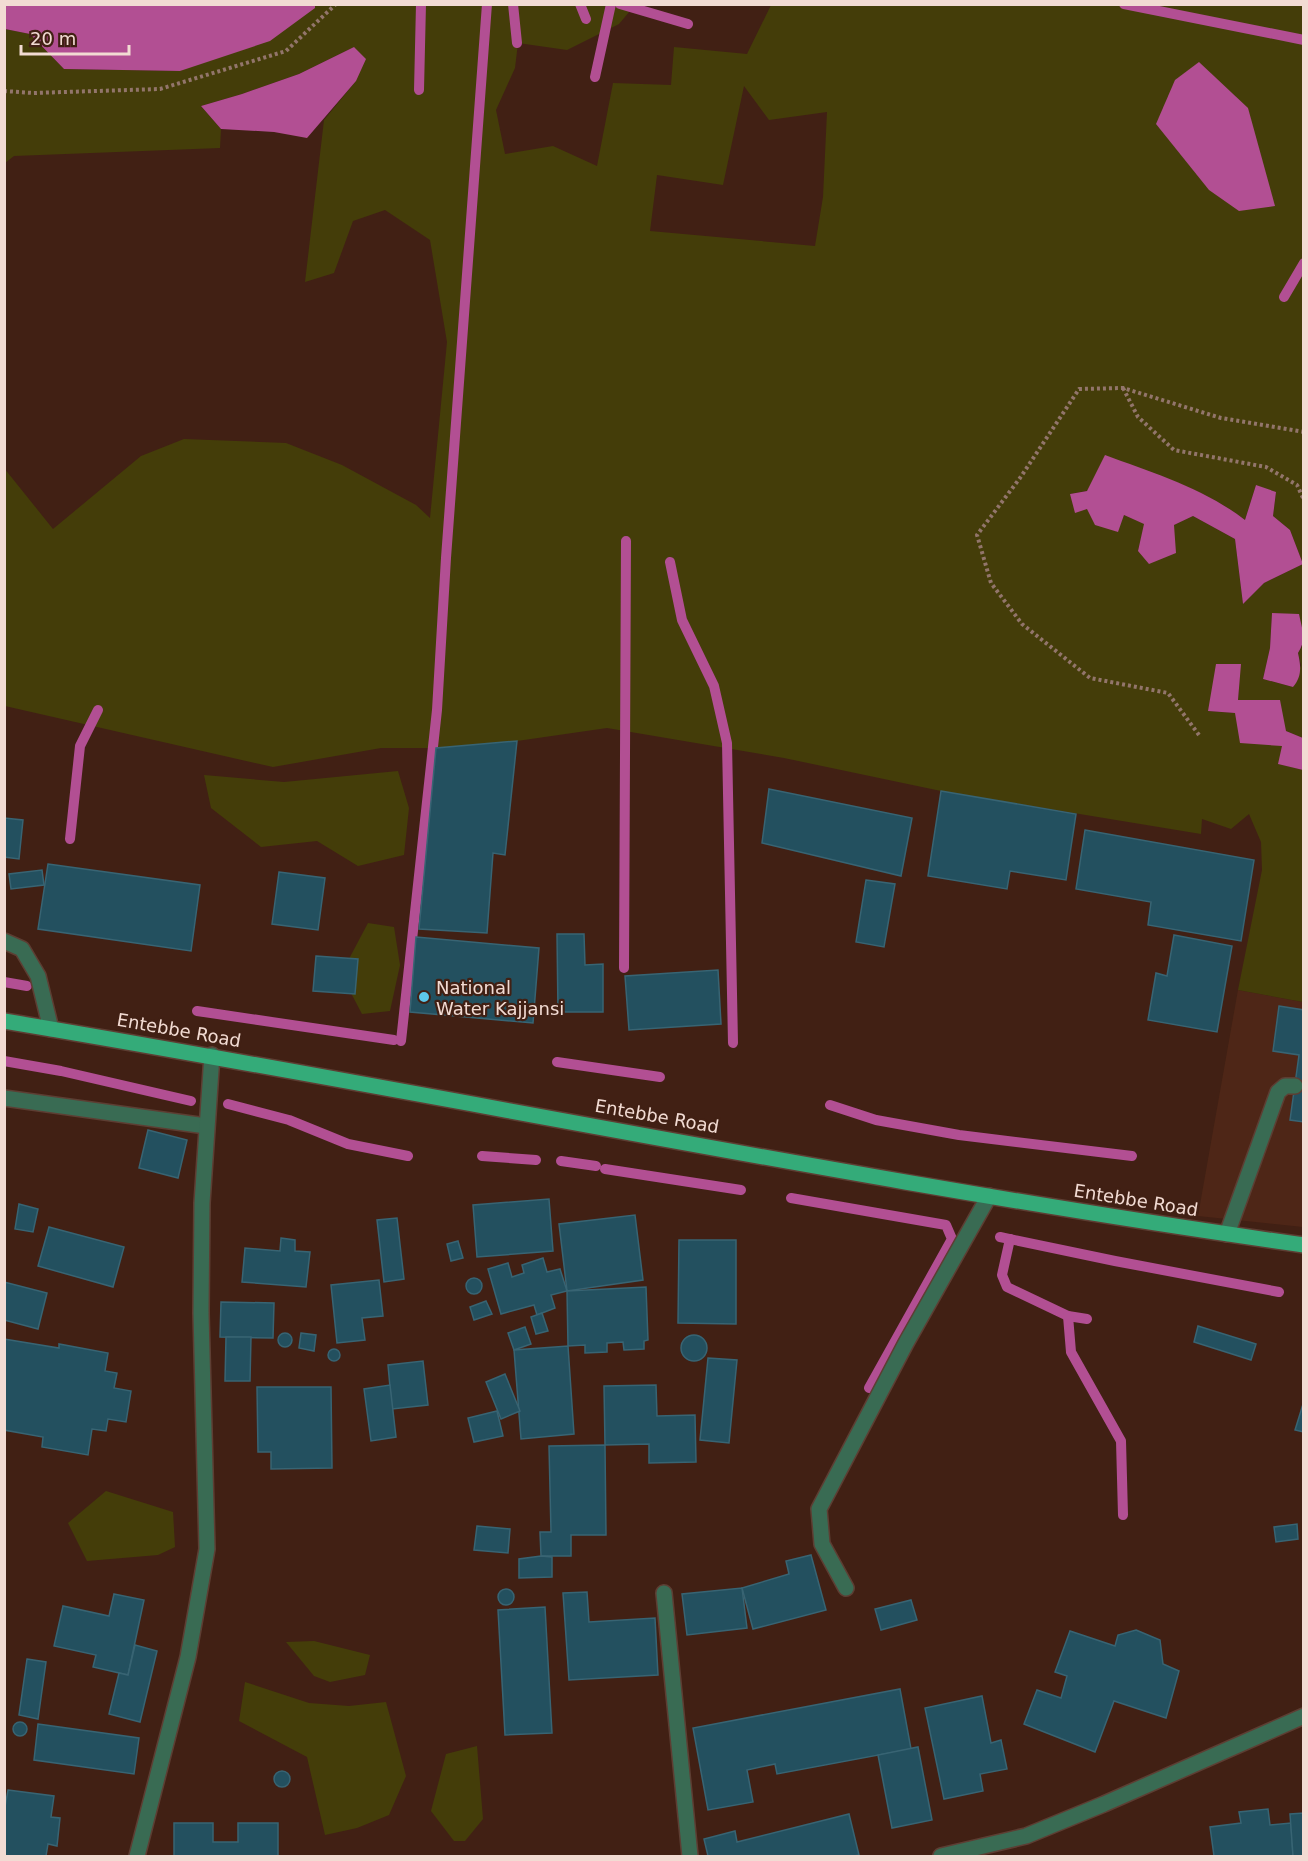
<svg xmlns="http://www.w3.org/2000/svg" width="1308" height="1861" font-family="'DejaVu Sans',sans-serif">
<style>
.built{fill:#4e2617}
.green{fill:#443d09;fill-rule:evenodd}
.water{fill:#b24f93}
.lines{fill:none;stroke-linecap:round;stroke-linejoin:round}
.stream{stroke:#b24f93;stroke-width:10}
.building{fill:#23505f;stroke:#386473;stroke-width:1.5}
.minor-casing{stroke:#5d3e33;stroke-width:18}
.major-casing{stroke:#5d3e33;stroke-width:18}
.path{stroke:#92756b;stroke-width:4;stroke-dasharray:3 3;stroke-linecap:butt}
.minor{stroke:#396b53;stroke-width:15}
.major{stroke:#34ab79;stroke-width:15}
.poi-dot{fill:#5dc7e8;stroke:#412014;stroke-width:2}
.labels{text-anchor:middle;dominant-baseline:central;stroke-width:4.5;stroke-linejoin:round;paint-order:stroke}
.poi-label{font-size:18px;fill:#f2dbd3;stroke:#412014;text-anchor:start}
.street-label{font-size:18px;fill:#f2dbd3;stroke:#412014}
</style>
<rect width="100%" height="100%" fill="#412014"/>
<path class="built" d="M1238,990L1303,1002V1227L1198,1216Z"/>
<g class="green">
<path d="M315,5H635L619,24L567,50L518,43L515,68L496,110L505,154L553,146L597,166L613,83L671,85L674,47L747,54L771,5H1303V633L1299,615L1272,613L1270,648L1263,679L1293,687L1301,665L1298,653L1303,645V738L1286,731L1238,700L1240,664L1208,711L1235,713L1283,746L1279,764L1303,770V1002L1238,990L1262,870L1261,842L1249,814L1231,829L1202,819L1201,834L941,791L784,758L607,728L517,741L436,748H381L273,767L5,706L4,468L53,529L141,456L184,439L286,443L342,465L416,505L430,518L447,342L430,240L385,210L353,221L334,273L305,282L324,120L356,81L354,47L299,74L242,94L201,106L221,129L220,148L14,156L5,163V29L30,34L64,69L180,71L314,8ZM744,86L769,120L827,112L823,197L815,246L650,231L657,175L723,185ZM1161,476C1191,488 1219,500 1245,520L1256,485L1276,493L1273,516L1290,530L1303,564L1264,583L1243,604L1235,539L1193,516L1174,525L1138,550L1145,524L1124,515L1117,532L1070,494Z"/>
<path d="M398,771L409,808L404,855L358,866L317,841L261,847L211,808L204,775L284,782Z"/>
<path d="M368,923L394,927L400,965L390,1011L362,1014L341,974Z"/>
<path d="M106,1491L173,1512L175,1547L158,1555L87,1561L68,1523Z"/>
<path d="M314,1641L370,1655L365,1675L330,1682L314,1676L286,1642Z"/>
<path d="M245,1682L309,1703L349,1706L386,1702L406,1776L389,1815L357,1828L325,1835L307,1757L239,1721Z"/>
<path d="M477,1746L483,1819L465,1841H454L431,1811L446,1754Z"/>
</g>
<g class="water">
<path d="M4,5L5,4L315,5V8L270,41L180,71L64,69L30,34L5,29Z"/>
<path d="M354,47L366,59L356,81L307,138L274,132L221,129L201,106L242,94L299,74Z"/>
<path d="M1199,62L1248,108L1275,206L1239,211L1209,190L1156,124L1175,80Z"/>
<path d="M1105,455C1153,473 1204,488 1245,520L1256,485L1276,492L1273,516L1290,530L1303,564L1264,583L1243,604L1235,539L1193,516L1174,525L1176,553L1149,564L1138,551L1144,524L1124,515L1118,532L1095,525L1087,509L1075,513L1070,494L1087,491Z"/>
<path d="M1272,613L1299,614C1302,629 1307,640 1298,653C1301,666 1302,677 1293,687L1263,679L1270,648Z"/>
<path d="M1216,664H1241L1238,700H1280L1286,731L1303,738V770L1278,764L1282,746L1240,743L1235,713L1208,711Z"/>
</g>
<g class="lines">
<g class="stream">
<path d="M513,4L517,43"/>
<path d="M580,4L586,19"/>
<path d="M620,4L688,24"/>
<path d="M1124,4L1304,40"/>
<path d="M595,77L611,4"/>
<path d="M419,90L421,4"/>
<path d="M1284,297L1304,263"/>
<path d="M670,562L682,620L714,686L727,743L733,1043"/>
<path d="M70,839L80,746L98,710"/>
<path d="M624,968L626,541"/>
<path d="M4,982L27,986"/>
<path d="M197,1011L394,1040"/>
<path d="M401,1041L437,710L446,558L487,4"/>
<path d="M4,1061L61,1071L191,1101"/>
<path d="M557,1062L660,1077"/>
<path d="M228,1104L289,1120L348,1144L408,1156"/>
<path d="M830,1105L876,1120L959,1135L1132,1156"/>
<path d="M482,1156L536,1160"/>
<path d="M561,1161L596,1166"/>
<path d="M605,1169L741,1190"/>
<path d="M791,1198L946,1225L952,1239L869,1388"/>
<path d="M1000,1237L1115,1261L1279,1292"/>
<path d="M1010,1239L1002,1275L1007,1287L1068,1316L1087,1319"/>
<path d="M1068,1316L1071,1352L1121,1441L1123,1515"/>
</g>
</g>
<g class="building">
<path d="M517,741L505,855L493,853L487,933L419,929L436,748Z"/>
<path d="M769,789L912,818L901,876L762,843Z"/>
<path d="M941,791L1076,814L1066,880L1010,871L1007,889L928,876Z"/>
<path d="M4,818L23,820L19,859L4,857Z"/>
<path d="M1085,830L1254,860L1241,941L1148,925L1151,902L1076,889Z"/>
<path d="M48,864L200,885L191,951L38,929Z"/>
<path d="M42,870L44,885L11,889L9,874Z"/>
<path d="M279,872L325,878L318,930L272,924Z"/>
<path d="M866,880L895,884L884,947L856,942Z"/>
<path d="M557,934H584L585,965L603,964V1012H558Z"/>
<path d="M1174,935L1232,946L1217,1032L1148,1020L1156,973L1167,976Z"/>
<path d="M416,937L539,948L533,1023L410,1012Z"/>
<path d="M316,956L358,959L355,994L313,991Z"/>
<path d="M718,970L721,1024L629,1030L625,976Z"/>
<path d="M1279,1006L1304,1010V1122L1290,1120L1299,1055L1273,1051Z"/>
<path d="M148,1130L187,1140L178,1178L139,1168Z"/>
<path d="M549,1199L553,1251L477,1257L473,1205Z"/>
<path d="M19,1204L38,1209L33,1232L15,1229Z"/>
<path d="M635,1215L643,1280L567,1291L559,1224Z"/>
<path d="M397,1218L404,1279L384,1282L377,1220Z"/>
<path d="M49,1227L124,1247L113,1287L38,1266Z"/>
<path d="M281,1238L295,1240V1251L310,1252L306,1287L242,1282L245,1248L280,1251Z"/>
<path d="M679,1240H736V1324L678,1323Z"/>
<path d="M458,1241L463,1258L451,1261L447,1244Z"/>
<path d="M543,1258L547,1272L560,1269L567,1291L551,1295L555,1308L537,1315L534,1305L501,1314L488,1269L508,1263L512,1277L524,1273L522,1265Z"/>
<circle cx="474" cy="1286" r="8"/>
<path d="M379,1280L383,1316L362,1318L365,1340L337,1343L331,1285Z"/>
<path d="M4,1282L47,1293L38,1329L4,1320Z"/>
<path d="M646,1287L648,1340L644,1341V1349L624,1350L623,1342L607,1343V1352L585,1353V1345L568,1346L567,1291Z"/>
<path d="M486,1301L492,1314L474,1320L470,1307Z"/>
<path d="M221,1302L274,1303L273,1338L220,1337Z"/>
<path d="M542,1313L548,1331L536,1334L531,1317Z"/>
<path d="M1198,1326L1256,1344L1251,1360L1194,1342Z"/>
<path d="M525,1327L531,1344L514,1350L508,1333Z"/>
<circle cx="285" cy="1340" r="7"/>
<path d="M301,1333L316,1335L314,1351L299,1348Z"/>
<circle cx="694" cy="1348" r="13"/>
<path d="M226,1337H251L250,1381H225Z"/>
<path d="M4,1339L59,1348V1344L108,1353L105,1371L117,1373L114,1388L131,1391L126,1422L108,1419L106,1431L92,1429L88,1455L42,1447L43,1437L4,1430Z"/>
<path d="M568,1346L574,1434L521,1439L514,1350Z"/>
<circle cx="334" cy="1355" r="6"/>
<path d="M708,1358L737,1360L729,1443L700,1440Z"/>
<path d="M423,1361L428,1405L392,1409L388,1365Z"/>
<path d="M505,1374L520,1411L501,1419L486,1382Z"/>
<path d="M390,1385L396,1437L371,1441L364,1389Z"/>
<path d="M656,1385L657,1416L695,1415L696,1462L649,1463V1444L605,1445L604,1386Z"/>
<path d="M257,1387H331L332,1468L271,1469V1452H258Z"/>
<path d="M1304,1401V1432L1295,1430Z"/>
<path d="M497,1411L503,1436L474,1442L468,1418Z"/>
<path d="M605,1445L606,1535H571V1556H541L540,1532H551L549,1446Z"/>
<path d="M1297,1524L1298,1539L1276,1542L1274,1527Z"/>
<path d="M477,1526L510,1529L508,1553L474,1550Z"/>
<path d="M811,1555L826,1610L753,1629L742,1588L789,1574L786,1561Z"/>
<path d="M541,1556L552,1557V1577L519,1578V1559Z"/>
<path d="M742,1588L747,1628L687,1635L682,1594Z"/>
<circle cx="506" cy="1597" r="8"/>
<path d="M587,1592L589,1622L655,1618L658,1675L569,1680L563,1593Z"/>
<path d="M114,1594L144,1600L128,1675L93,1667L96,1655L54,1646L63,1606L109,1616Z"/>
<path d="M911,1600L917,1620L881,1630L875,1609Z"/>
<path d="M545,1607L552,1733L505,1735L498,1610Z"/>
<path d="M1136,1630L1160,1640L1163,1664L1179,1671L1166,1718L1114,1701L1095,1752L1024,1724L1037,1690L1061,1698L1067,1676L1055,1672L1070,1631L1115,1646L1118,1635Z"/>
<path d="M135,1645L157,1651L140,1722L109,1714L119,1673L128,1675Z"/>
<path d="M27,1659L46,1662L38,1719L19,1715Z"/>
<path d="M900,1689L911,1749L777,1774L775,1764L747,1770L753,1802L708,1810L693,1728Z"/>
<path d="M982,1696L991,1743L1001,1740L1007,1769L980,1774L983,1791L944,1799L925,1708Z"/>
<circle cx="20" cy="1729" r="7"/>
<path d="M38,1724L139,1738L134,1774L34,1760Z"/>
<path d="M918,1747L932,1820L892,1828L878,1755Z"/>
<circle cx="282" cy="1779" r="8"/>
<path d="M8,1790L54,1796L51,1817L60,1818L57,1846L48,1844L46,1856H4V1812Z"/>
<path d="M1268,1809L1270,1825L1291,1823L1293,1856H1214L1210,1827L1241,1823L1239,1812Z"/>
<path d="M1304,1813V1856H1293L1290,1814Z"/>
<path d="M849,1814L859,1855L854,1856H708L704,1839L735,1831L737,1842Z"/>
<path d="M174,1823H213V1842H238V1823H278V1856H174Z"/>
</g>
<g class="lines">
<g class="minor-casing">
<g id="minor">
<path d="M4,941L22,949L38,976L51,1029"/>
<path d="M4,1098L206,1126"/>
<path d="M1227,1234L1278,1092L1285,1086H1295"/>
<path d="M846,1588L822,1544L819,1509L906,1343L989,1196"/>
<path d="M664,1593L690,1856"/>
<path d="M137,1856L188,1657L207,1549L201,1313L202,1203L212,1055"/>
<path d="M941,1856L1026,1836L1104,1804L1304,1716"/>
</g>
</g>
<g class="major-casing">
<path id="major" d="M4,1021C438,1093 868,1184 1304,1245"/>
</g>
<g class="path">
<path d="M4,91L33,93L160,89L286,51L336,4"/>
<path d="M1123,388L1138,417L1174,450L1266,467L1297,485L1304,500"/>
<path d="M1199,735L1168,693L1090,678L1022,624L991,583L977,535L1020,478L1079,389L1123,388L1221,418L1304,432"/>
</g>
<use href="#minor" class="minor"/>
<use href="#major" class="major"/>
</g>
<circle class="poi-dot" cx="424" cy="997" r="6"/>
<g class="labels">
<g class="poi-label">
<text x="436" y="987">National<tspan x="436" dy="21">Water Kajjansi</tspan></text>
</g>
<g class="street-label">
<text transform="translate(179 1030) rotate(10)">Entebbe Road</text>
<text transform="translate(657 1116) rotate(10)">Entebbe Road</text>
<text transform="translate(1136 1200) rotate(9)">Entebbe Road</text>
</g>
</g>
<rect width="1308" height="1861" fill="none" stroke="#f2dbd3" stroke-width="12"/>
<path d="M21 45v9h108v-9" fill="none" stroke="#f2dbd3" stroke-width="3"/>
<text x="30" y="45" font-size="18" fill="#f2dbd3" stroke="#412014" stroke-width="4.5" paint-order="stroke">20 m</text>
</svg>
